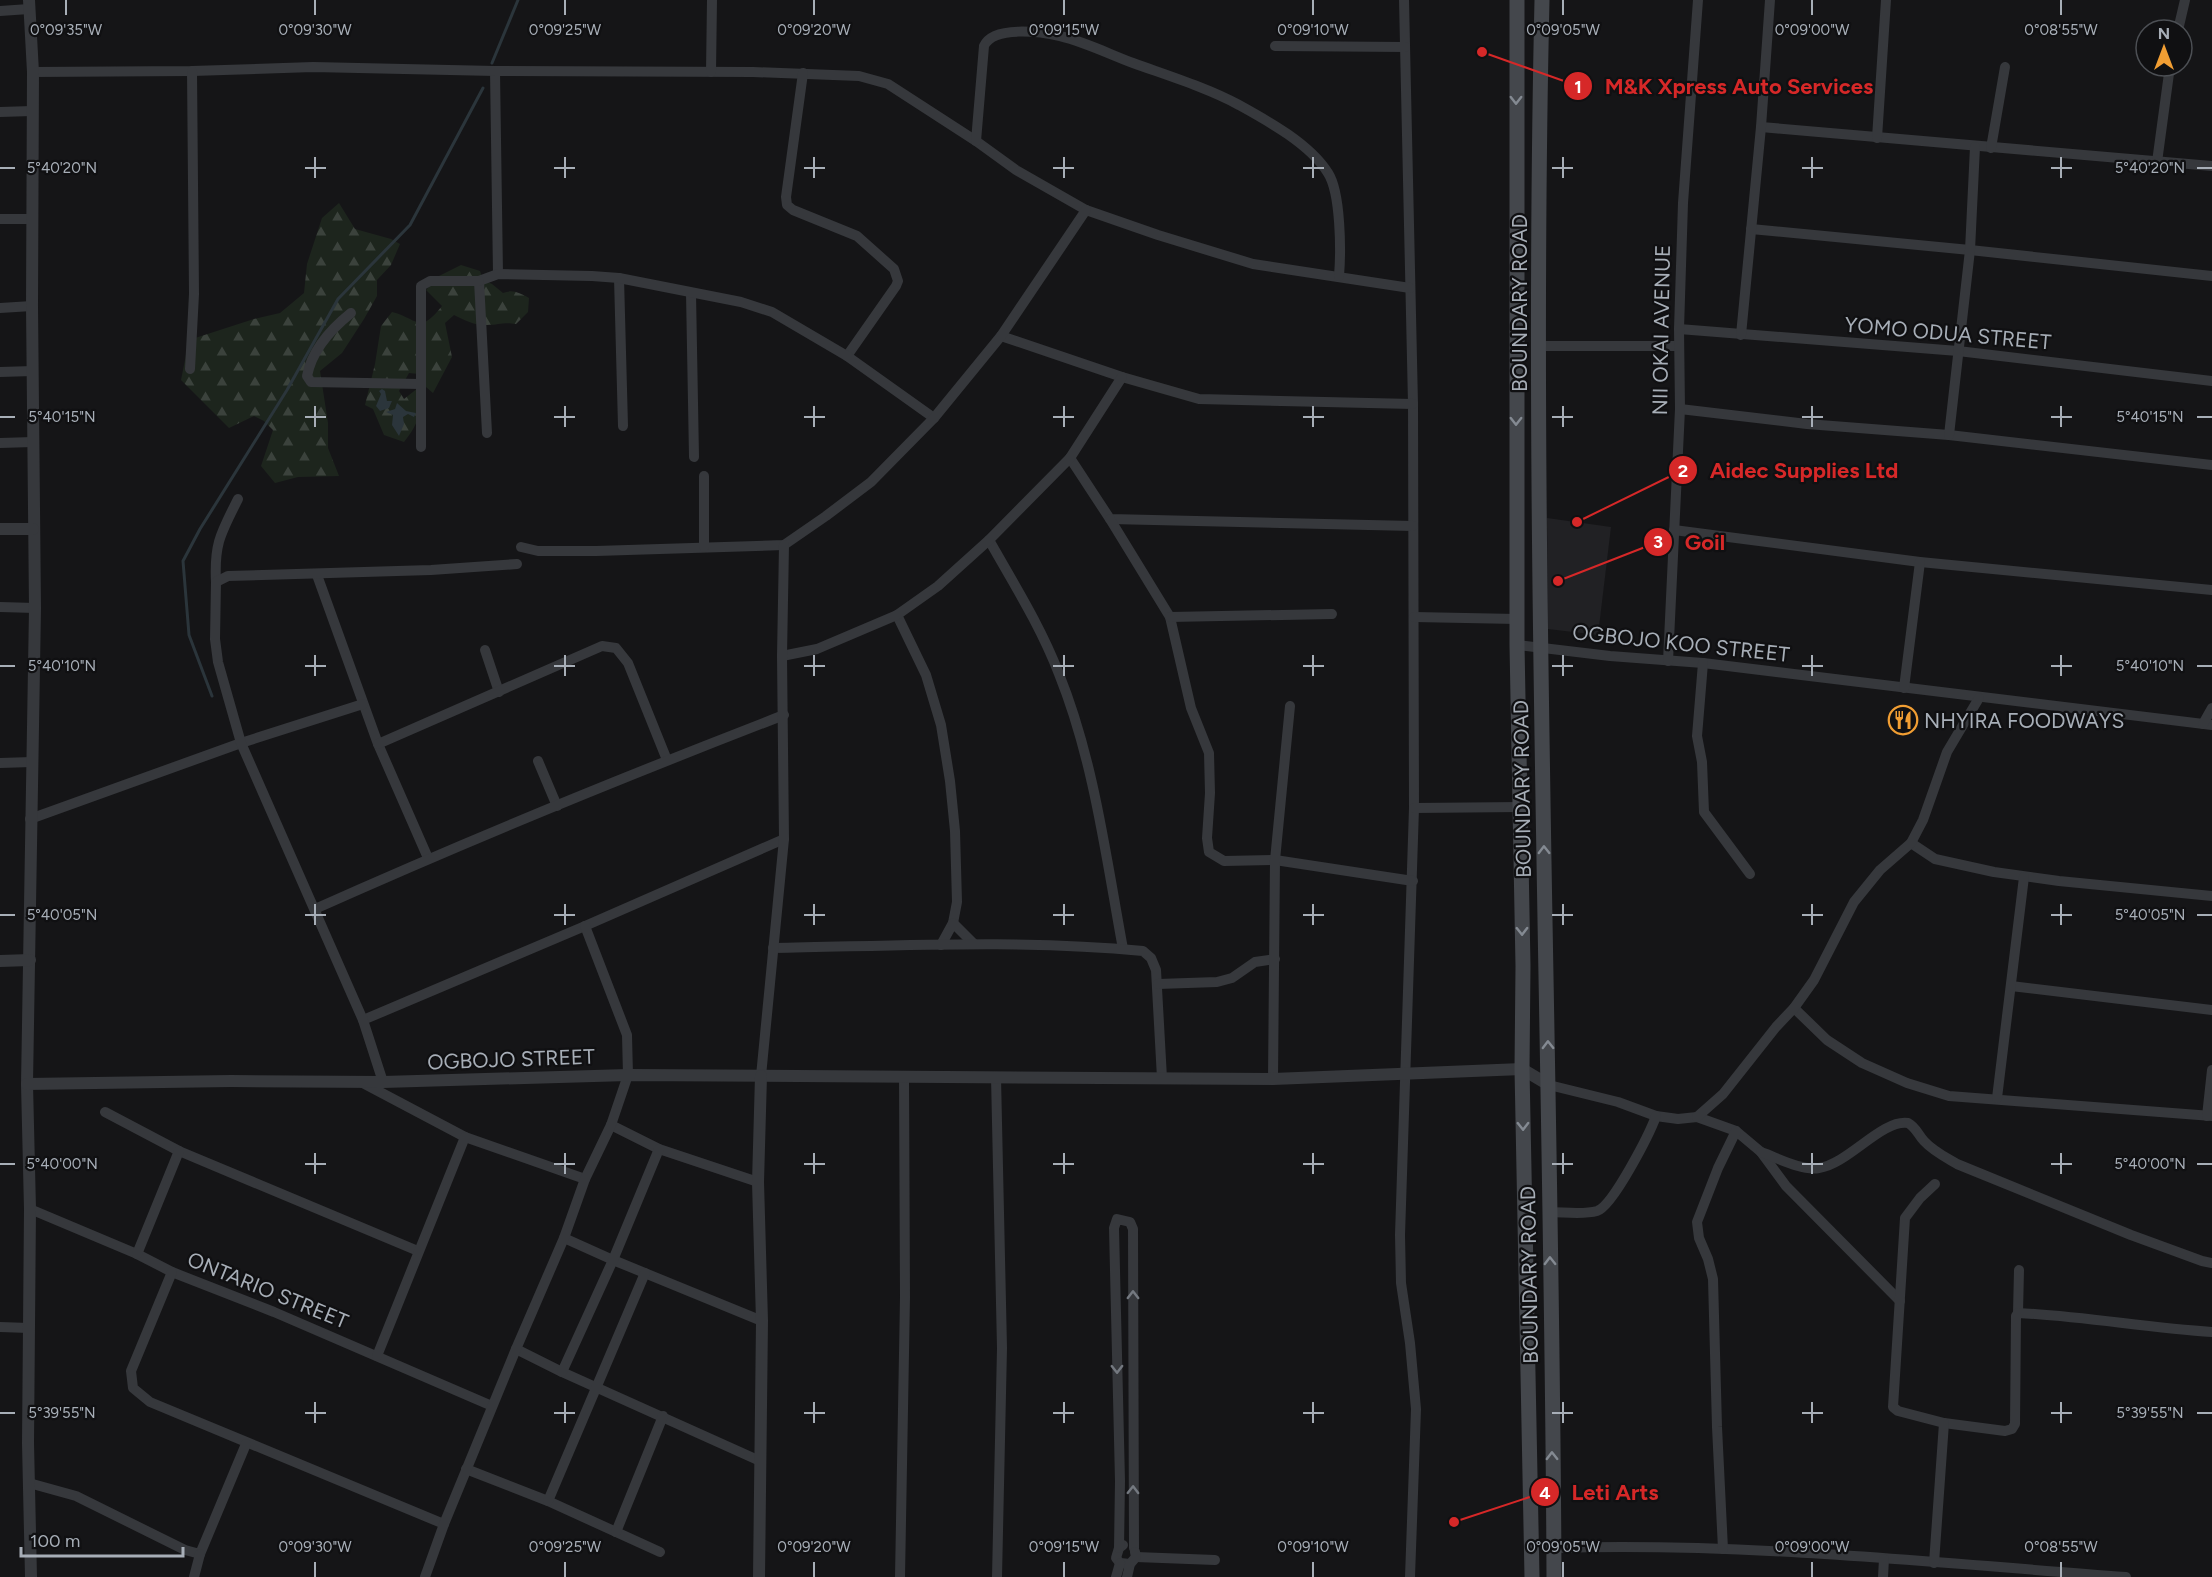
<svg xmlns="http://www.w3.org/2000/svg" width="2212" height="1577" font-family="Figtree,sans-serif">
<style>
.built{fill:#212124}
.forest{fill:url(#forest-firs)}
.water{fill:#2b353b}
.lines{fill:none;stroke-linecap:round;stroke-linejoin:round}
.stream{stroke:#2b353b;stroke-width:3}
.minor{stroke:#36383c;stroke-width:10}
.tertiary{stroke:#36383c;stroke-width:12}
.secondary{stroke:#44474c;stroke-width:15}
.oneway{stroke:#848a92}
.oneway2{stroke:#747980}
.ticks{fill:none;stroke:#a7aeb7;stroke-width:2}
.labels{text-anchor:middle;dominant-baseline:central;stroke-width:4.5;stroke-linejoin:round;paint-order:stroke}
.street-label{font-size:21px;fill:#a7aeb7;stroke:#101012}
.poi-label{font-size:21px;fill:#a7aeb7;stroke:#101012;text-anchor:start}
.ticks-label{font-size:15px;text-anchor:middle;fill:#a7aeb7;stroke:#101012;stroke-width:4.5;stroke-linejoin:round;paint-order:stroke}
.leader{fill:none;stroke:#d62828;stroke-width:2}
.callout-dot{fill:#d62828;stroke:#101012;stroke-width:2}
.mark-label{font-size:18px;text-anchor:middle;font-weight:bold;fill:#fff}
.callout-label{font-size:22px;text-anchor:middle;font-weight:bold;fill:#d62828;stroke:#101012;stroke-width:4.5;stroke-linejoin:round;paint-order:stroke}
</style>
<defs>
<pattern id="forest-firs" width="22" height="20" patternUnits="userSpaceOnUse" patternTransform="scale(1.5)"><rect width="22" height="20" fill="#1d251d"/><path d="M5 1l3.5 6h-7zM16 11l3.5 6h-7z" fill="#3b423c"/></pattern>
</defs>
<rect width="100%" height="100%" fill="#151517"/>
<path class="built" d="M1547,518L1611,527L1598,635L1548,629Z"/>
<g class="forest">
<path d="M339,203L355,229L391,239L400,244L391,265L377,280V296L364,319L342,353L320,371L328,423V448L339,476L298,477L275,483L261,466L273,430L264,421L254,416L229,428L181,380L189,340L254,319L280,313L304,293L307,264L322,218Z"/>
<path d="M461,265L480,271L483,280L492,284L503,293C513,289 519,293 529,298L528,312L516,324C503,322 499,325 487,325C476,326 464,320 454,315L445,323L452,357L433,393L426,387L419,374L409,373L399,391L404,399L418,388C421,413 420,422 404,442L384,435L373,409L365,405L375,364L381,326L392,312C419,319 419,335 442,306L426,290L439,276Z"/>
</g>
<g class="water">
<path d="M382,389L385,391L387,401H392L389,408L380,411L376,406L381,394L379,391Z"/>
<path d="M397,403L406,411L416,413L414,417L408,414L403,417L404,424L399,436L392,425L393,415L386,412L395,409Z"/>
</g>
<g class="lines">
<g class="stream">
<path d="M492,63L518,0"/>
<path d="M212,696L189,635L183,561L200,529L287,390L338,299L410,225L483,88"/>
</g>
<g class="minor">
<path d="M1404,0L1413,404L1414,808L1400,1235L1401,1283L1410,1343L1416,1409L1410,1577"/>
<path d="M0,11L29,9"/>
<path d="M2178,30L2185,0"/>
<path d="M1275,46L1405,47"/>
<path d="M495,71L498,274"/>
<path d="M33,72L192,71L313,67L495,71L753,72L859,76L888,84L976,141L1016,170L1086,210L1158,235L1253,264L1410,288"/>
<path d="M711,72L712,0"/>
<path d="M803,73L786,197L787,205L793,210L857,236L894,269L898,281L896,286L847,356"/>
<path d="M0,112L32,111"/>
<path d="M1761,127L2212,166"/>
<path d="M1877,138L1886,0"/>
<path d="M976,141L984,46C993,25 1042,32 1060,36C1085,42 1109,54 1133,63C1166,75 1208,88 1239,105C1268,121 1310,144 1328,173C1341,193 1341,252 1339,276"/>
<path d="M1991,148L2005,67"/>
<path d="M2157,162L2170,66"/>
<path d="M0,219H32"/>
<path d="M1751,229L1970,250L2212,276"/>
<path d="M619,278L623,426"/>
<path d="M691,293L694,457"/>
<path d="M0,308L32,306"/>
<path d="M351,313C331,329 312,350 307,376L311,382L420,384"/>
<path d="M1679,329L1958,351L2212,381"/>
<path d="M1741,335L1761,127L1770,0"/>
<path d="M1001,336L1122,377L1199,399L1413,404"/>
<path d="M1539,346H1679"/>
<path d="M190,369L194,294L192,71"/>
<path d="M0,372L33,371"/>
<path d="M1680,409L1807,424L1949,435L2212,465"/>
<path d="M487,433L479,281L498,274L592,276L619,278L741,302L772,312L847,356L934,418"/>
<path d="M1949,435L1970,250L1975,147"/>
<path d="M0,443L33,442"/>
<path d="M421,447V286L430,281H479"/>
<path d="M1070,458L1110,519L1413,526"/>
<path d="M1110,519L1170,617L1191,708L1209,753L1210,793L1207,838L1209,852L1224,861L1275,860L1413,881"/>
<path d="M1674,530L1920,562L2212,590"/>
<path d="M989,540C1014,584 1041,627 1059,674C1094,761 1106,857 1123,949"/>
<path d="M521,547L538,551H596L784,545L826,516L871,482L934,418L1001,336L1086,210"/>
<path d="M704,547V476"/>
<path d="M317,575L378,744L428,858"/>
<path d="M216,582C214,543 221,533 238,499"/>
<path d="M0,607L35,608"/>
<path d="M897,615L926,675L941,725L950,781L955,831L957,902L953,923L941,945"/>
<path d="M1170,617L1332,614"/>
<path d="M1414,617L1517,619"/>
<path d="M1517,645L1610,656L1703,663L2212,725"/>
<path d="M485,650L499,692"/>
<path d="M782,656L817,649L897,615L938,586L989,540L1070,458L1122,377"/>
<path d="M1668,661L1680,409L1679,329L1683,203L1698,0"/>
<path d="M1703,663L1697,736L1702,762L1704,812L1750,874"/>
<path d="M1904,688L1920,562"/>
<path d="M2203,724L2212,708"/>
<path d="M378,744L602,646L616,648L628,663L667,760"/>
<path d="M538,761L557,806"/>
<path d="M0,763L32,762"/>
<path d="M1414,808L1521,807"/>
<path d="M30,819L241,743L363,704"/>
<path d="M1911,843L1935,859L1994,872L2059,881L2212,896"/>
<path d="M315,909C469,840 626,776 784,715"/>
<path d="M953,923L974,944"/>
<path d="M773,948C896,946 1021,939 1143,951L1151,958L1156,970L1162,1078"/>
<path d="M1158,984L1217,982L1232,978L1255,962L1275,959"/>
<path d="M2011,986L2212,1010"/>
<path d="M1794,1008L1827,1040L1862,1063L1907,1083L1949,1096L2212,1116"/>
<path d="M363,1020L585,926L784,839"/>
<path d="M761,1076L784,839L782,656L784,545"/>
<path d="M996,1077L1002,1348L997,1577"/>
<path d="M1273,1079L1275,860L1290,706"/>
<path d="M361,1082L465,1137L585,1179"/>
<path d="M383,1082L363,1020L241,743L218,662L215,639L216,582L228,576L431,570L517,564"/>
<path d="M1549,1085L1618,1102L1656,1116L1678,1119L1697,1117L1736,1131L1761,1152L1786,1186L1900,1301"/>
<path d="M1997,1098L2024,877"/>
<path d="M105,1112L179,1151L418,1251"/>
<path d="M2207,1116L2212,1070"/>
<path d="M1697,1117L1723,1094L1776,1027L1794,1008L1814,980L1854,902L1880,870L1911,843L1923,820L1947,752L1979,698"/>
<path d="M611,1125L659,1149L758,1182"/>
<path d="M1761,1152C1778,1158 1801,1171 1819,1168C1848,1164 1882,1119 1908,1123C1916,1127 1918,1135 1924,1141C1933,1151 1945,1157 1957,1164L2131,1235L2202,1261L2212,1263"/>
<path d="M30,1209L137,1254L172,1272L274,1312L492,1406"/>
<path d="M1549,1212C1564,1212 1583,1215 1597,1211C1613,1206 1650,1133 1656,1116"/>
<path d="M564,1238L613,1260L762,1321"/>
<path d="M137,1254L179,1151"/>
<path d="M172,1272L131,1371L133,1388L150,1402L444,1524"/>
<path d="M2018,1313L2019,1270"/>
<path d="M0,1327L29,1328"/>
<path d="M516,1349L562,1372L760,1461"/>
<path d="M377,1356L465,1137"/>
<path d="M562,1372L613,1260L659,1149"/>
<path d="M1944,1423L2005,1431L2012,1429L2015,1424L2016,1316L2018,1313C2083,1316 2147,1328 2212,1332"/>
<path d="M466,1469L548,1501L660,1552"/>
<path d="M29,1483L76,1496L185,1550L200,1554L246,1444"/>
<path d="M548,1501L645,1273"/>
<path d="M616,1532L663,1416"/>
<path d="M1123,1545L1119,1548L1116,1558L1120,1563L1130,1564"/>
<path d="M1119,1548L1120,1481L1114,1228L1117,1219L1130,1222L1133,1229L1134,1548"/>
<path d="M1554,1548C1745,1542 1936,1563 2126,1577"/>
<path d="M1723,1549L1717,1427L1713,1279L1708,1259L1699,1238L1697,1222L1718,1168L1736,1131"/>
<path d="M1136,1557L1215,1560"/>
<path d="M1934,1563L1944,1423L1898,1411L1893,1407L1905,1218L1920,1198L1935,1184"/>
<path d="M194,1577L200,1554"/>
<path d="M425,1577L444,1524L516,1349L564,1238L585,1179L611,1125L628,1075L627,1035L585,926"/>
<path d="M900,1577L905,1297L904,1077"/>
<path d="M1116,1577L1120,1563"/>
<path d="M1127,1577L1130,1564L1136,1557L1135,1552"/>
<path d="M1883,1577L1884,1559"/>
</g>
<g class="tertiary">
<path d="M29,0L33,72L32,306L35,608L27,1084L30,1209L28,1443L31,1577"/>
<path d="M0,529H33"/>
<path d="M0,961L30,960"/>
<path d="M27,1084L231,1081L383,1082L628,1075L1273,1079L1522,1069L1549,1085"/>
<path d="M759,1577L762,1321L758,1182L761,1076"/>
</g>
<g class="secondary">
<path d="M1517,0V645L1523,966L1522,1069L1532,1577"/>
<path d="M1542,0C1530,526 1552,1051 1554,1577"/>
</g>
</g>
<defs><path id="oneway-chevron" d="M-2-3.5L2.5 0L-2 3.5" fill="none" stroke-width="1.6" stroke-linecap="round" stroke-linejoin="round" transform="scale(1.5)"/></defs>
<g class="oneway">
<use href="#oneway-chevron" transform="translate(1516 100) rotate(90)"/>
<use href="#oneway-chevron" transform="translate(1516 421) rotate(90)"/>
<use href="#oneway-chevron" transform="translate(1544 850) rotate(-91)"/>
<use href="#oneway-chevron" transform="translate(1522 931) rotate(89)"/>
<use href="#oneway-chevron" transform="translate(1548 1045) rotate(-91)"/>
<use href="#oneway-chevron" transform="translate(1523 1126) rotate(89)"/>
<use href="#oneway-chevron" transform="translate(1550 1261) rotate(-91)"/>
<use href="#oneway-chevron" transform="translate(1552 1456) rotate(-91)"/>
</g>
<g class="oneway2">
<use href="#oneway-chevron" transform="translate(1133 1295) rotate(-90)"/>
<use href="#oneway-chevron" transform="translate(1117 1369) rotate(89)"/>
<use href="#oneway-chevron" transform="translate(1133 1490) rotate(-89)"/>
</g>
<path class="ticks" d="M66,0V15M315,0V15M565,0V15M814,0V15M1064,0V15M1313,0V15M1563,0V15M1812,0V15M2061,0V15M315,157V178M565,157V178M814,157V178M1064,157V178M1313,157V178M1563,157V178M1812,157V178M2061,157V178M0,168H15M305,168H326M554,168H575M804,168H825M1053,168H1074M1303,168H1324M1552,168H1573M1802,168H1823M2051,168H2072M2197,168H2212M315,406V427M565,406V427M814,406V427M1064,406V427M1313,406V427M1563,406V427M1812,406V427M2061,406V427M0,417H15M305,417H326M554,417H575M804,417H825M1053,417H1074M1303,417H1324M1552,417H1573M1802,417H1823M2051,417H2072M2197,417H2212M315,655V676M565,655V676M814,655V676M1064,655V676M1313,655V676M1563,655V676M1812,655V676M2061,655V676M0,666H15M305,666H326M554,666H575M804,666H825M1053,666H1074M1303,666H1324M1552,666H1573M1802,666H1823M2051,666H2072M2197,666H2212M315,904V925M565,904V925M814,904V925M1064,904V925M1313,904V925M1563,904V925M1812,904V925M2061,904V925M0,915H15M305,915H326M554,915H575M804,915H825M1053,915H1074M1303,915H1324M1552,915H1573M1802,915H1823M2051,915H2072M2197,915H2212M315,1153V1174M565,1153V1174M814,1153V1174M1064,1153V1174M1313,1153V1174M1563,1153V1174M1812,1153V1174M2061,1153V1174M0,1164H15M305,1164H326M554,1164H575M804,1164H825M1053,1164H1074M1303,1164H1324M1552,1164H1573M1802,1164H1823M2051,1164H2072M2197,1164H2212M315,1402V1423M565,1402V1423M814,1402V1423M1064,1402V1423M1313,1402V1423M1563,1402V1423M1812,1402V1423M2061,1402V1423M0,1413H15M305,1413H326M554,1413H575M804,1413H825M1053,1413H1074M1303,1413H1324M1552,1413H1573M1802,1413H1823M2051,1413H2072M2197,1413H2212M315,1562V1577M565,1562V1577M814,1562V1577M1064,1562V1577M1313,1562V1577M1563,1562V1577M1812,1562V1577M2061,1562V1577"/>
<defs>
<g id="restaurant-ring" transform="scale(1.5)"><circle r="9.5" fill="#101012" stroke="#f19e33" stroke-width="1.5"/><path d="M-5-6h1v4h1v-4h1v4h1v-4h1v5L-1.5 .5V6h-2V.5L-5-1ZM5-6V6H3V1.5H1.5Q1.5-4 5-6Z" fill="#f19e33"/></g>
</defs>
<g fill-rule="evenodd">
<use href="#restaurant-ring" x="1903" y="720"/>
</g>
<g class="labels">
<g class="street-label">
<text transform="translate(1519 303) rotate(-90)">BOUNDARY ROAD</text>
<text transform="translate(1661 330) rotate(-89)">NII OKAI AVENUE</text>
<text transform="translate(1948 333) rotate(5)">YOMO ODUA STREET</text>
<text transform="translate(1681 643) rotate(6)">OGBOJO KOO STREET</text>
<text transform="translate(1522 789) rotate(-91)">BOUNDARY ROAD</text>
<text transform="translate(511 1059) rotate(-2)">OGBOJO STREET</text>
<text transform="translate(1529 1275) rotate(-91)">BOUNDARY ROAD</text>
<text transform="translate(268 1290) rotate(22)">ONTARIO STREET</text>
</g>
<g class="poi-label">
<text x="1924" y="720">NHYIRA FOODWAYS</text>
</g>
</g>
<g class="ticks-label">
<text x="66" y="35">0°09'35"W</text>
<text x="315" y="35">0°09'30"W</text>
<text x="565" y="35">0°09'25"W</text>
<text x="814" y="35">0°09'20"W</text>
<text x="1064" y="35">0°09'15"W</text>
<text x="1313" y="35">0°09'10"W</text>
<text x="1563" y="35">0°09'05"W</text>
<text x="1812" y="35">0°09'00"W</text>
<text x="2061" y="35">0°08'55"W</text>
<text x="62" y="173">5°40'20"N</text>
<text x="2150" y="173">5°40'20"N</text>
<text x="62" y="422">5°40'15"N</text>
<text x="2150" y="422">5°40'15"N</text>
<text x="62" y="671">5°40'10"N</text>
<text x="2150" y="671">5°40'10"N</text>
<text x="62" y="920">5°40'05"N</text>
<text x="2150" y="920">5°40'05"N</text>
<text x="62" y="1169">5°40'00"N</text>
<text x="2150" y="1169">5°40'00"N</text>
<text x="62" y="1418">5°39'55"N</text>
<text x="2150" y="1418">5°39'55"N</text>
<text x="315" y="1552">0°09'30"W</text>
<text x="565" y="1552">0°09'25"W</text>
<text x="814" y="1552">0°09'20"W</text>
<text x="1064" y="1552">0°09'15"W</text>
<text x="1313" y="1552">0°09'10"W</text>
<text x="1563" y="1552">0°09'05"W</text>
<text x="1812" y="1552">0°09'00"W</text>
<text x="2061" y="1552">0°08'55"W</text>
</g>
<path class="leader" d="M1482 52L1578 86M1577 522L1683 470M1558 581L1658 542M1454 1522L1545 1492"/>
<g class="callout-dot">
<circle cx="1482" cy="52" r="6"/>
<circle cx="1577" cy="522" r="6"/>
<circle cx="1558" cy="581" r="6"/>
<circle cx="1454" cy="1522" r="6"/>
<circle cx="1578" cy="86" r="15"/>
<circle cx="1683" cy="470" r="15"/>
<circle cx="1658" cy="542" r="15"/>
<circle cx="1545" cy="1492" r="15"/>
</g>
<g class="mark-label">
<text x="1578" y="93">1</text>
<text x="1683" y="477">2</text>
<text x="1658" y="548">3</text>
<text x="1545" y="1499">4</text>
</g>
<g class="callout-label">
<text x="1739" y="94">M&amp;K Xpress Auto Services</text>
<text x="1804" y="478">Aidec Supplies Ltd</text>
<text x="1705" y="550">Goil</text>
<text x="1615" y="1500">Leti Arts</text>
</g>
<g transform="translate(2164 48)"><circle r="28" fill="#101012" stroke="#4c4f54" stroke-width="1.5"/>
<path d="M0-4.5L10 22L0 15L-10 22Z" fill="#f19e33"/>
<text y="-9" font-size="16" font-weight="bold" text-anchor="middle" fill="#a7aeb7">N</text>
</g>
<path d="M21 1547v9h162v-9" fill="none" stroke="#a7aeb7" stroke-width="3"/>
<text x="30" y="1547" font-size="18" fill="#a7aeb7" stroke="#101012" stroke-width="4.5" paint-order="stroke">100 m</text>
</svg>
